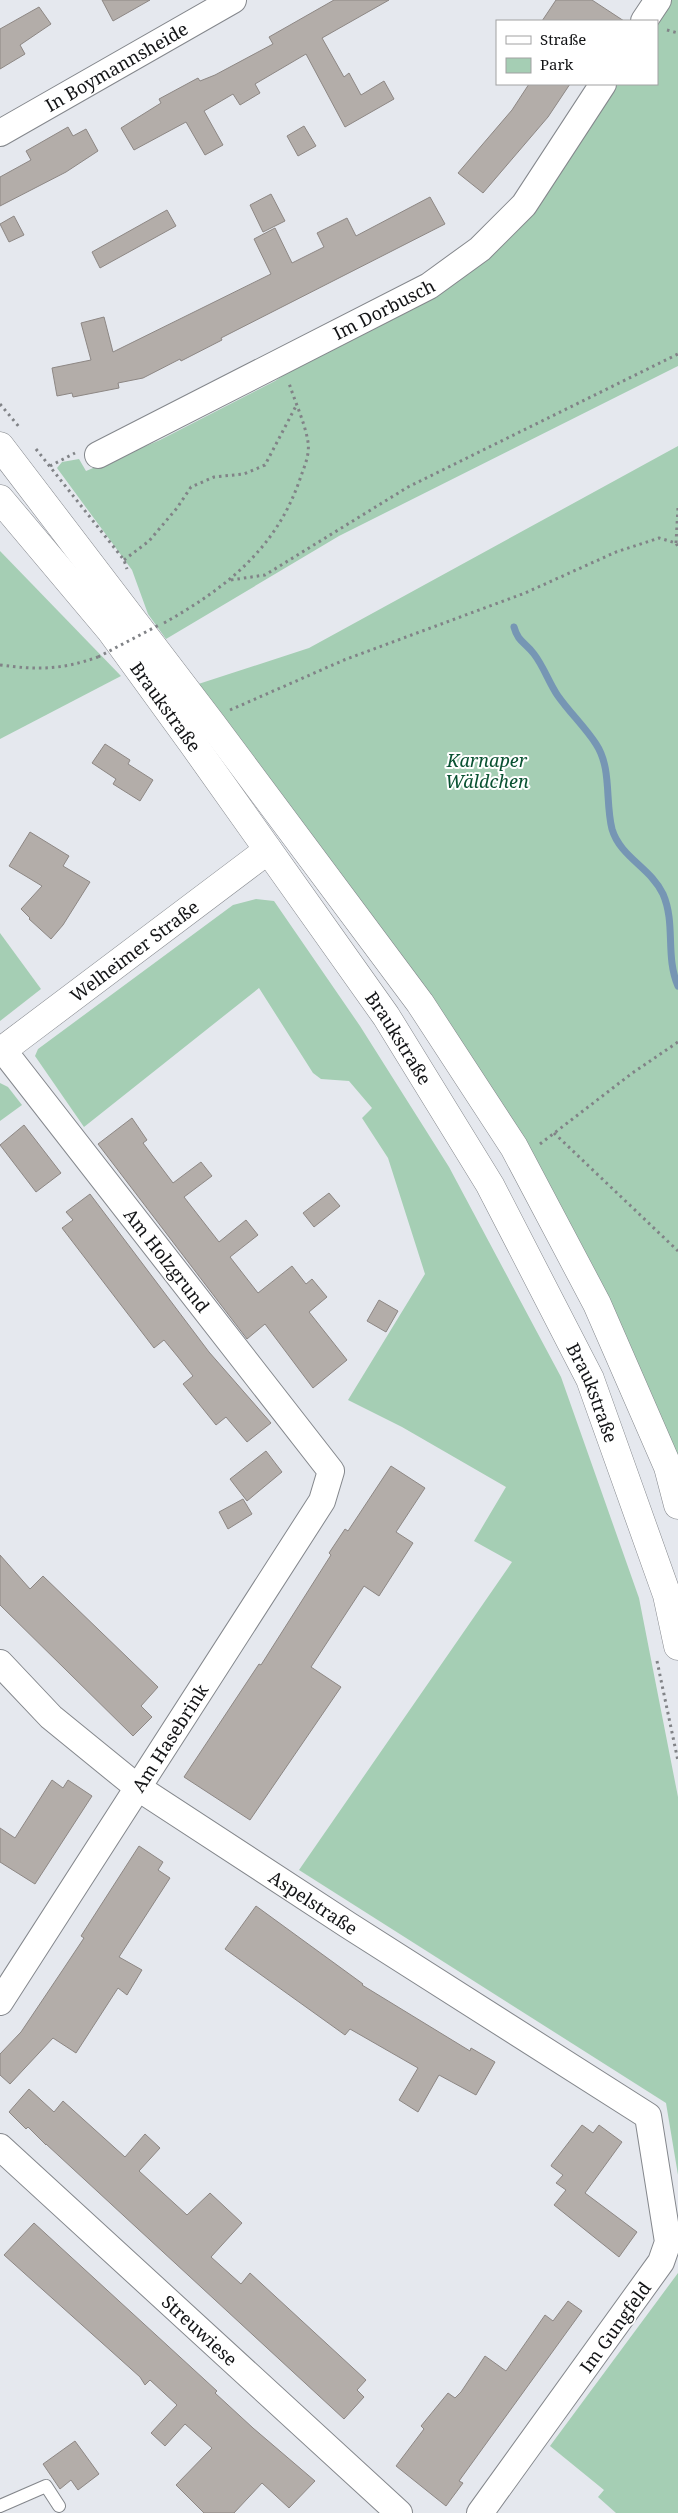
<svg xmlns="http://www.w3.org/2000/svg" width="678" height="2513" font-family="'Noto Serif',serif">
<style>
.green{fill:#a5ceb4}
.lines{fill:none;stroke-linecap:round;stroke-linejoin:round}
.stream{stroke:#7696b4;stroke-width:7}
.building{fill:#b3ada9;stroke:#8d8784}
.service-casing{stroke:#84878c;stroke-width:14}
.minor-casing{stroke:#84878c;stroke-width:28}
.tertiary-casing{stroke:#84878c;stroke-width:29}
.primary-casing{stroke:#84878c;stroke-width:29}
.path{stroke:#818387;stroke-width:3;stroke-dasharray:2.5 4;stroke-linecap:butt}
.service{stroke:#fff;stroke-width:12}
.minor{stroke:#fff;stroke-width:26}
.tertiary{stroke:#fff;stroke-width:28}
.primary{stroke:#fff;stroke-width:28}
.path-bridge{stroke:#818387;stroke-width:3;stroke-dasharray:2.5 4;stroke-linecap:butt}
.labels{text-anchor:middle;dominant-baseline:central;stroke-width:4;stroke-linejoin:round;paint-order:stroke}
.street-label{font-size:18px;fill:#131416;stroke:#fff}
.park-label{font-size:18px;font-style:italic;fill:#095131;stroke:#fff}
</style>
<rect width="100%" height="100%" fill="#e5e8ee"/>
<g class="green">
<path d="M671,0H678V366L339,536L166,639L148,614L132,570L57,468L62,462L79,459L86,471L160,440L275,381L538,204L617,84H657V23Z"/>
<path d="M678,446V1498L520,1152L183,689L309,648Z"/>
<path d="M0,551L121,676L0,739Z"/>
<path d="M256,899L274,901L360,1026L449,1167L561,1377L639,1598L678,1797V2175L666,2103L299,1870L512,1562L474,1541L506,1487L402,1427L348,1400L425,1274L388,1158L362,1118L372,1108L349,1081L321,1079L313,1073L259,988L84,1127L35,1056L38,1049L233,905Z"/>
<path d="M0,933L41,989L0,1021Z"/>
<path d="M0,1083L8,1087L22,1105L0,1121Z"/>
<path d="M678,2273V2513H616L598,2497L604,2490L550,2446Z"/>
</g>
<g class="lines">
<path class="stream" d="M514,627C518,642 525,642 534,654C544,667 549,683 558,696C570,713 585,727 596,744C612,768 605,802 612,829C620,857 651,868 663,894C676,924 665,956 678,986"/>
</g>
<g class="building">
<path d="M102,0H150L113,21Z"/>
<path d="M334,0H389L322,38L344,77L349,73L361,95L384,81L394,99L345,127L306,54L255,84L260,93L240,105L233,94L204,111L223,145L205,155L186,122L134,150L121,128L161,103L159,99L198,78L200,81L215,75L273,44L269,37Z"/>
<path d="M556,0H592L624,21H542Z"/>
<path d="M39,7L51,24L20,45L25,54L0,69V29Z"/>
<path d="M529,84H570L548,117L483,193L458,173L512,110Z"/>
<path d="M304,126L316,146L298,156L287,136Z"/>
<path d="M68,127L73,136L86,129L98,151L66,172L0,206V177L31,160L26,151Z"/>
<path d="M271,194L285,221L263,232L250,205Z"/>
<path d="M430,197L445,224L221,338L222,340L181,361L180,359L143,378L118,383L119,388L73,397L72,393L57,396L52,368L91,360L81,323L104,317L113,352L271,274L254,239L275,228L292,263L324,247L317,233L347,218L356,236Z"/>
<path d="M167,210L176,226L100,268L92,252Z"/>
<path d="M14,216L24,235L9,242L0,224Z"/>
<path d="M105,744L130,760L128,764L153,780L140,801L113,784L116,779L92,763Z"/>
<path d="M30,832L69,856L63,866L90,882L63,925L51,939L29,919L30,918L21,909L42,886L9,866Z"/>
<path d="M132,1118L147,1140L143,1143L173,1183L201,1162L212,1176L184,1197L219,1242L246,1220L258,1235L230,1257L258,1293L292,1266L306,1284L312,1279L327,1297L309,1312L347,1360L313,1388L265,1324L247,1339L98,1144Z"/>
<path d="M24,1125L61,1173L36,1192L0,1145Z"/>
<path d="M329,1193L340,1206L314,1227L303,1213Z"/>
<path d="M90,1194L209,1352L271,1423L247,1442L226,1417L216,1425L183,1384L193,1376L178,1357L164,1340L154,1348L62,1228L73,1220L66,1212Z"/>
<path d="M379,1300L398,1311L386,1332L367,1321Z"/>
<path d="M266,1451L282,1472L247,1501L230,1479Z"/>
<path d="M391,1466L425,1488L396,1532L413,1543L379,1596L364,1586L311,1667L341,1687L250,1820L184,1777L259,1664L261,1665L331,1555L329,1553L345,1529L348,1531Z"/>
<path d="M243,1499L252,1514L228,1529L219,1512Z"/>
<path d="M0,1555L30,1589L43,1576L158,1687L141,1706L152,1717L133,1736L0,1605Z"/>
<path d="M52,1780L63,1788L68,1780L92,1796L35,1884L0,1862V1828L15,1838Z"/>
<path d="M139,1846L163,1862L158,1870L170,1878L119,1957L142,1970L127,1995L118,1988L76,2053L53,2038L10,2084L0,2075V2054L21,2032L62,1971L84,1938L81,1936Z"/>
<path d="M256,1906L363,1984L362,1985L470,2051L471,2048L495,2062L476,2095L439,2075L418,2112L399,2100L418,2068L350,2029L345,2035L225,1949Z"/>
<path d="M29,2089L54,2112L63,2101L125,2157L145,2134L160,2148L139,2171L187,2215L210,2193L242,2223L211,2257L241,2284L250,2273L366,2380L357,2390L364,2397L344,2419L46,2144V2145L28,2127L26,2129L9,2112Z"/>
<path d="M582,2125L593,2133L599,2125L622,2142L585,2193L637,2232L619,2257L554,2205L566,2190L556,2183L563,2175L551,2166L552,2164Z"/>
<path d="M34,2223L217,2391L215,2393L253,2428L315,2481L289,2508L262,2483L234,2513H204L176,2485L212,2448L185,2424L165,2446L151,2433L177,2405L150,2380L145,2385L140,2377L4,2255Z"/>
<path d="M568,2301L582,2311L459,2481L463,2483L446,2506L396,2466L424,2429L421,2426L448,2393L455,2398L461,2392L485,2356L506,2371L545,2315L553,2321Z"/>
<path d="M75,2441L99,2474L78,2490L71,2480L60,2489L43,2464Z"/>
</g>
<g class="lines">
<g class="service-casing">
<path id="service" d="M0,2506L46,2486L59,2506"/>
</g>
<g class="minor-casing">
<g id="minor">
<path d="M644,21L658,0"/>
<path id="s1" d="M0,133L233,0"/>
<path id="s2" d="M98,455L429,286L480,249L524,205L603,84"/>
<path id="s3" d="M0,1663L51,1717L137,1787L348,1925L648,2116L668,2242L661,2262L480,2513"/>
<path id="s4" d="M0,2002L322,1501L331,1471L3,1050"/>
<path id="s5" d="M0,2147L399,2513"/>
</g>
</g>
<g class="tertiary-casing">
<g id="tertiary">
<path id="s6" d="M0,1052L268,850"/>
</g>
</g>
<g class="primary-casing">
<g id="primary">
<path d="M0,446L212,724L420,1003L514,1147L597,1304L668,1467L678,1505"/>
<path id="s7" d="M0,499L111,631L193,744L386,1016L490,1185L590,1379L667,1595L678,1646"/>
</g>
</g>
<g class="path">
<path d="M667,30L678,33"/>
<path d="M0,404L20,428"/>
<path d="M36,449L124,560L127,569"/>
<path d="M50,466L75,453"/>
<path d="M676,543L678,507"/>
<path d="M124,560L149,541L177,508L191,487L214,477L244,474L265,465L296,406"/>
<path d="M231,580L265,575L408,487L678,354"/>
<path d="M164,623C226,588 276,549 300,479C304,467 310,455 308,442C305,423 295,402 289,383"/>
<path d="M0,665C39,670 60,670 98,657"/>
<path d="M230,710L344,660L525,593L616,552L659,538L676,543L678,547"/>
<path d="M554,1133L678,1251"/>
<path d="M540,1144L631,1074L678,1042"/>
<path d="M657,1661L678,1761"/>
</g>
<use href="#service" class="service"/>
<use href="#minor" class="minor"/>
<use href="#tertiary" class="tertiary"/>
<use href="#primary" class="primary"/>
<path class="path-bridge" d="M98,657L161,624"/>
</g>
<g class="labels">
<g class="street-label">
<text stroke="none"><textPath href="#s1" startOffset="134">In Boymannsheide</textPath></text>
<text stroke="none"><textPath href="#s2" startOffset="321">Im Dorbusch</textPath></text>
<text stroke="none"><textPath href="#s7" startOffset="266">Braukstraße</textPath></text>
<text stroke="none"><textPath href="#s6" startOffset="168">Welheimer Straße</textPath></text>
<text stroke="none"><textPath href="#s7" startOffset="671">Braukstraße</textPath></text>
<text transform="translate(167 1260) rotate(52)">Am Holzgrund</text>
<text stroke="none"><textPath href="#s7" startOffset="1076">Braukstraße</textPath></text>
<text stroke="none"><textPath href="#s4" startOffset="314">Am Hasebrink</textPath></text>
<text stroke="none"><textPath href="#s3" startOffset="396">Aspelstraße</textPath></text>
<text transform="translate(615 2327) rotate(-54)">Im Gungfeld</text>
<text stroke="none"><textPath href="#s5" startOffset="271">Streuwiese</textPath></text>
</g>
<g class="park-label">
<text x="487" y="760">Karnaper<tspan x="487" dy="21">Wäldchen</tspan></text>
</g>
</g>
<rect x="496" y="20" width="162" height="65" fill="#ffffff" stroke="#a1a1a2"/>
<rect x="506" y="36" width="25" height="8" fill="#ffffff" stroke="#a1a1a2"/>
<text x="540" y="45" font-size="15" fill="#131416">Straße</text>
<rect x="506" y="58" width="25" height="15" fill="#a5ceb4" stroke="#a1a1a2"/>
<text x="540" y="70" font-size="15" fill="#131416">Park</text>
</svg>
